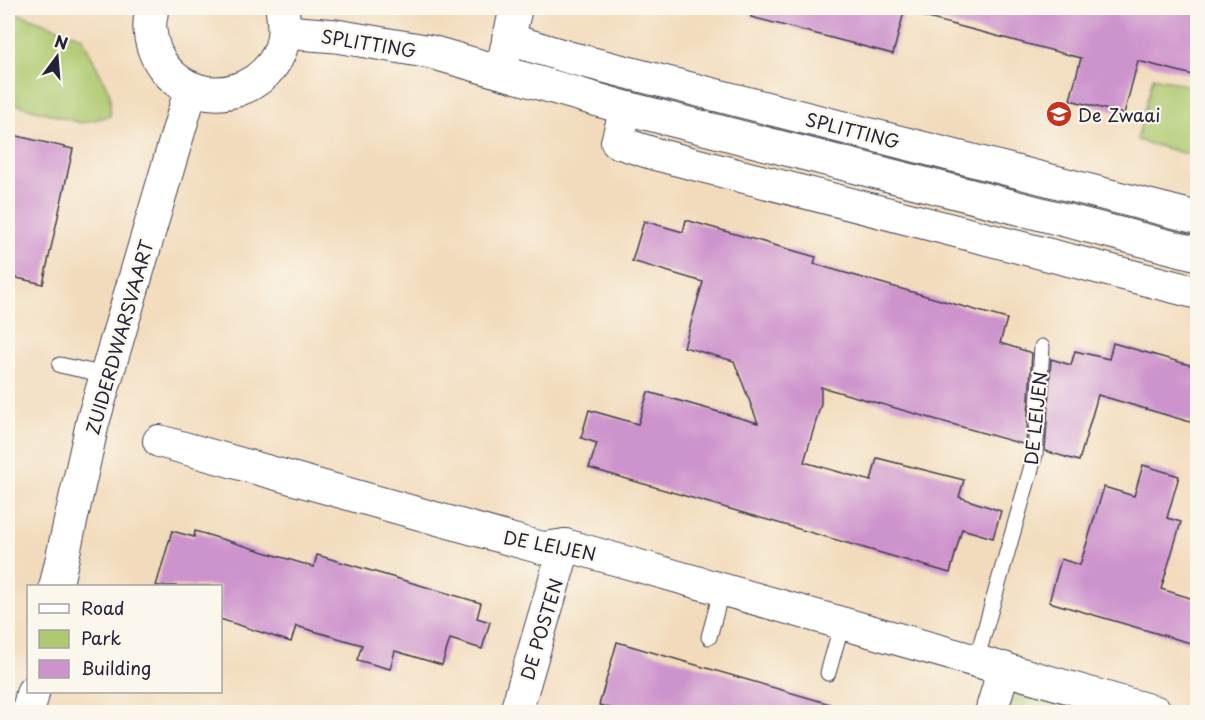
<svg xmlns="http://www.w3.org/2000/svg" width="1205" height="720" font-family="'Playpen Sans',sans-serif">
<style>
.green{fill:#aec970;stroke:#687656;stroke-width:1.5}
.building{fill:#cd93cc}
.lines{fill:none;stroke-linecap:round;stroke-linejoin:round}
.service-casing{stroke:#413e4e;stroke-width:17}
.minor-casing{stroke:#413e4e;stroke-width:34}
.tertiary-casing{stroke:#413e4e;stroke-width:35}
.secondary-casing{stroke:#413e4e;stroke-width:35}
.service{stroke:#fff;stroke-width:15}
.minor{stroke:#fff;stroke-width:32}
.tertiary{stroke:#fff;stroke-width:33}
.secondary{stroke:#fff;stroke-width:33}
.labels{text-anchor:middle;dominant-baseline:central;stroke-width:4.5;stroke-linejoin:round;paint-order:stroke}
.street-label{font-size:18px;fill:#22223b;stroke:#fbf7ec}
.poi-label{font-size:18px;fill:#22223b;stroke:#fbf7ec;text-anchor:start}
</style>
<rect width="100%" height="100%" fill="#fbf7ec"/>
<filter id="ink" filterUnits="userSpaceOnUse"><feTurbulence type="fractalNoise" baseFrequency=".0167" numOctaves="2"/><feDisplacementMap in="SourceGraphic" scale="12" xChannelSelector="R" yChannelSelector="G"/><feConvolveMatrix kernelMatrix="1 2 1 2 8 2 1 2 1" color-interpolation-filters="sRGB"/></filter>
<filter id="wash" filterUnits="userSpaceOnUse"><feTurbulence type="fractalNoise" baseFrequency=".008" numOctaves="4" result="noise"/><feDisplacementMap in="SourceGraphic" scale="24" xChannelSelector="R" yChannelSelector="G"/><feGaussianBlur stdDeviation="1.35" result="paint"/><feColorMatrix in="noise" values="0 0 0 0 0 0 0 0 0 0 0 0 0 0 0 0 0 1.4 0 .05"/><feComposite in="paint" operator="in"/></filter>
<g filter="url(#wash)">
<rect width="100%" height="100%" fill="#f2dbbc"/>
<g class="green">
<path d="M8,10L82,37L110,94V116L81,123L8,102Z"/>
<path d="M1153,77L1197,88V157L1137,140Z"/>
<path d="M1016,686L1067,701L1063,712H1008Z"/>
</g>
<g id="blocks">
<g class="building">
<path d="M752,8H905L893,54L751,17Z"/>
<path d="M925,8H1197V76L1138,61L1124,114L1070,100L1081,58L924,17Z"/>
<path d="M13,135L73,149L43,284L8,276V161Z"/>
<path d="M686,220L816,257L814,264L1007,319L1000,343L1032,353L1026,445L821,387V404L804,462L871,481L877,458L964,480L959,497L1001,511L993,538L962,529L950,573L589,468L597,443L581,438L589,410L638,424L648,392L758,423L734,361L684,347L703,282L632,261L644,221L683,232Z"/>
<path d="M1113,343L1197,367V424L1098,395L1079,461L1045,451L1051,359L1071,365L1075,351L1109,359Z"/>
<path d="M1143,465L1179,476L1167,518L1181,522L1161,589L1197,600V645L1049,602L1061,559L1080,565L1104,487L1134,496Z"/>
<path d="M172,531L194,537L195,531L314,567L317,555L481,603L477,618L490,622L482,649L450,639L442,665L395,651L390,669L357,660L362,645L296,626L291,642L220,619V586H156Z"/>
<path d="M617,642L830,704L828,712H624L599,705Z"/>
</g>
</g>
</g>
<g filter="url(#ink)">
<use href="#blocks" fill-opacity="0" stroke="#413e4e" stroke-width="1.5"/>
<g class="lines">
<g class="service-casing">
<g id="service">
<path d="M60,365L106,375"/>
<path d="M709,637L722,589"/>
<path d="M976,661L1035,455L1042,347"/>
<path d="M828,673L842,623"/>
</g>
</g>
<g class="minor-casing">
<g id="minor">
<path d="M508,39L571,58L1198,218"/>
<path d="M504,58L516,8"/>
<path d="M626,108L617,142L655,154L1198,293"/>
<path d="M159,441L542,548L565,545L1156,712"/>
<path d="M516,712L565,545"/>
<path d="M991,712L1004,668"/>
</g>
</g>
<g class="tertiary-casing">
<g id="tertiary">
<path d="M56,586L93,421L191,89"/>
<path d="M28,712L33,692"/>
</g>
</g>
<g class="secondary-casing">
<g id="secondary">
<path d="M152,8C151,15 149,23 150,30C156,95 233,115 272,65C279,56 284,42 284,31C284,23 283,15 282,8"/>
<path d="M285,32L336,36L431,52L626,108L1198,254"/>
</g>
</g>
<use href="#service" class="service"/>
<use href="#minor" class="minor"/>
<use href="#tertiary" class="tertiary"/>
<use href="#secondary" class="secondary"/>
</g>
</g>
<defs>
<g id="school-disc" transform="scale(1.35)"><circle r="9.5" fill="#c8321e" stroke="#fbf7ec"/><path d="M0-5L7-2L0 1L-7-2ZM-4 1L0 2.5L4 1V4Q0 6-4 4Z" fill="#fff"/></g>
</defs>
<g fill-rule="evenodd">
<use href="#school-disc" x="1059" y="114"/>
</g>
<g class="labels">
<g class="street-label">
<text transform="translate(369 43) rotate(9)">SPLITTING</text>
<text transform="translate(853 130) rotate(14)">SPLITTING</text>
<text transform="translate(119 337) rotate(-74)">ZUIDERDWARSVAART</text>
<text transform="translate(1035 418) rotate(-84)">DE LEIJEN</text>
<text transform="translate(550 545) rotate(11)">DE LEIJEN</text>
<text transform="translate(541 629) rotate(-73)">DE POSTEN</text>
</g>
<g class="poi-label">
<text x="1078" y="114">De Zwaai</text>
</g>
</g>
<rect width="1205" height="720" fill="none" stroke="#fbf7ec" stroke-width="30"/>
<rect x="27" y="585" width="195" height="108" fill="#fbf7ec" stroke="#a4a2a5" stroke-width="1.5"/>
<rect x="39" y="604" width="30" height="9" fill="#ffffff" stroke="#a4a2a5" stroke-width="1.5"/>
<text x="81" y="615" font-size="18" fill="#22223b">Road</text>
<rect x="39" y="630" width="30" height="18" fill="#aec970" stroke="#a4a2a5" stroke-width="1.5"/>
<text x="81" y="645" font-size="18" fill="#22223b">Park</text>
<rect x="39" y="660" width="30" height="18" fill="#cd93cc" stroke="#a4a2a5" stroke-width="1.5"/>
<text x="81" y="675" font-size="18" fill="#22223b">Building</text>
<g transform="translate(57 57) rotate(16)" stroke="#fbf7ec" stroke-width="4.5" paint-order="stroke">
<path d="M0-4.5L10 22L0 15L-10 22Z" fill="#22223b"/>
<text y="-9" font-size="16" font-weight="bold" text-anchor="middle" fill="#22223b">N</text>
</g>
</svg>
